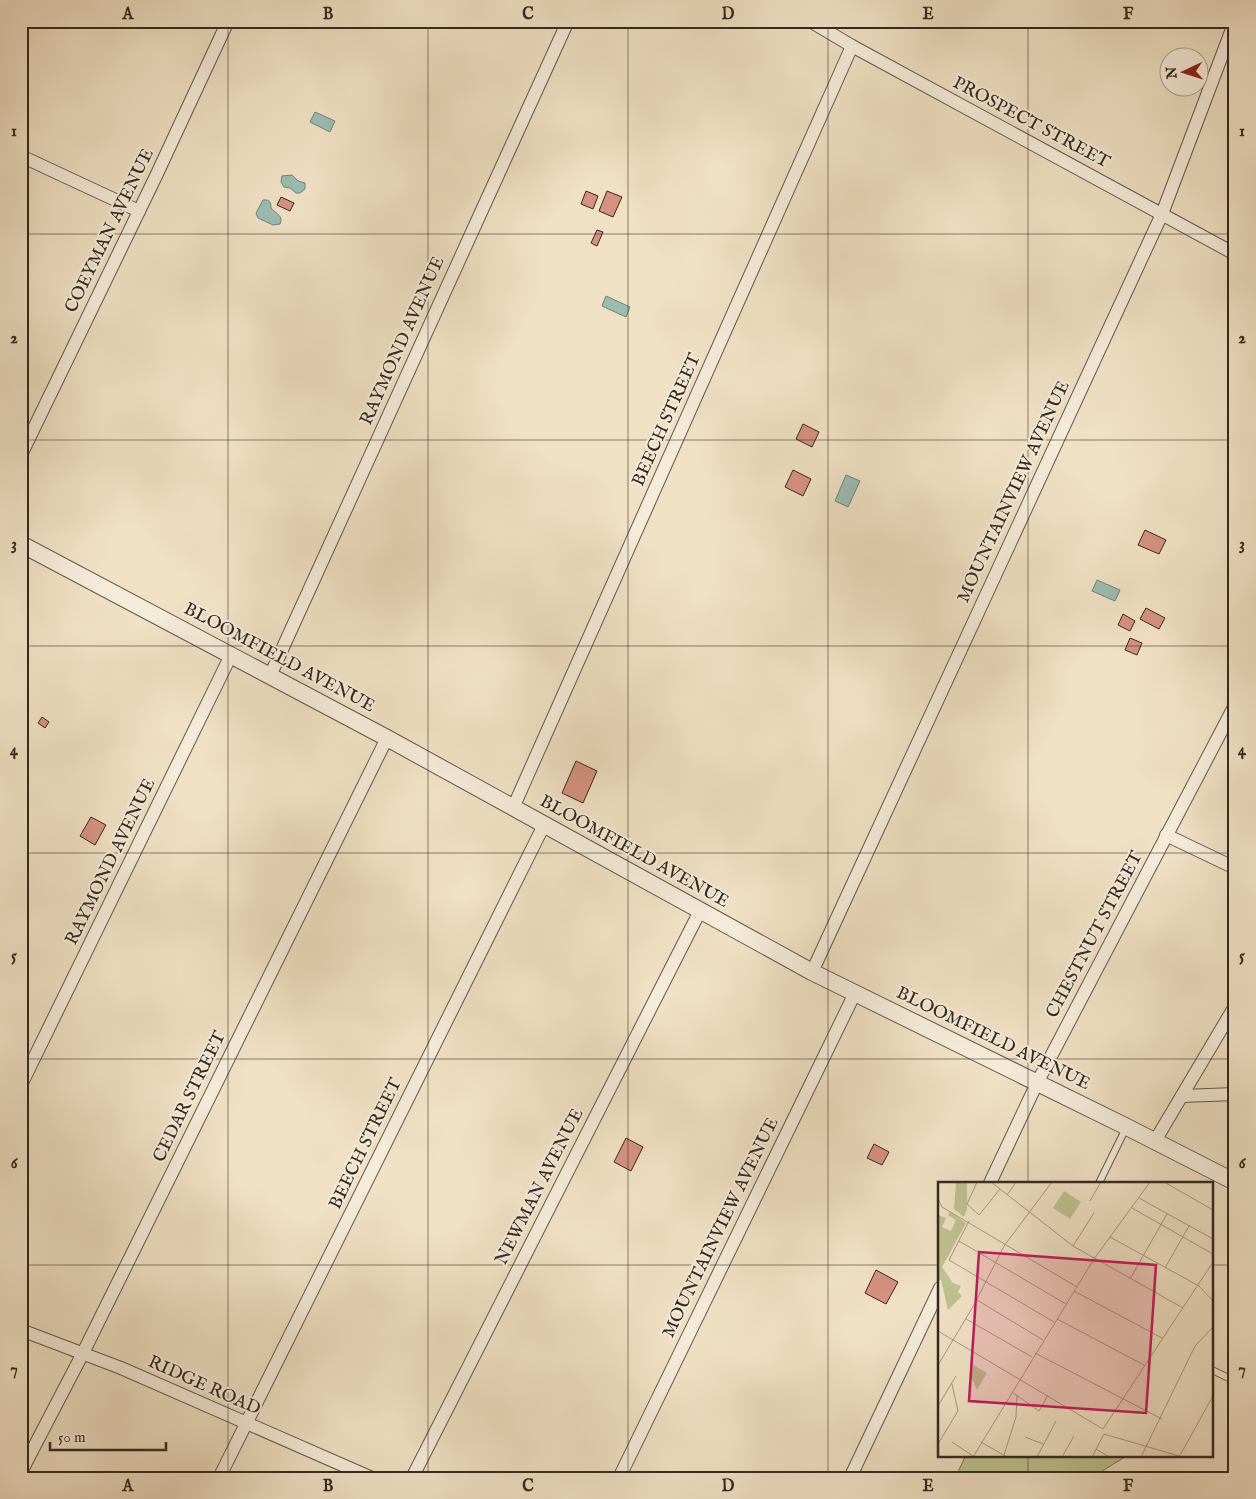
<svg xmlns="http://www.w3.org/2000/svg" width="1256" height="1499" font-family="'IM FELL English',serif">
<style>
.green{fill:#bfc190;stroke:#797558}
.water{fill:#9abdb2;stroke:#718278}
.building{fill:#d69181;stroke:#332920}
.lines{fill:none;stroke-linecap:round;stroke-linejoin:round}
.service-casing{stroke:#625749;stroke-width:8}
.minor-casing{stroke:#625749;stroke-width:14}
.tertiary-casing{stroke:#625749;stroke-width:18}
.service{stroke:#f5ebd9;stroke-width:6}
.minor{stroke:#f5ebd9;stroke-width:12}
.tertiary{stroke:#f5ebd9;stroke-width:16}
.grid{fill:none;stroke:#332920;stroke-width:1;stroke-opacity:0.55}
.labels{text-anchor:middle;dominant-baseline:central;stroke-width:4;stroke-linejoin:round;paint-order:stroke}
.street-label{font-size:18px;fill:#332920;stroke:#f5ebd9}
.inset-road{fill:none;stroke:#a49782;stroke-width:1}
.view{fill:#c2185b;fill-opacity:0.15;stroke:#c2185b;stroke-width:2.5}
.inset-edge{fill:none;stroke:#332920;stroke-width:2.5}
.neatline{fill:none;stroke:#332920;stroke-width:2}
.grid-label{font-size:16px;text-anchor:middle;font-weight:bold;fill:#332920}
</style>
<rect width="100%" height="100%" fill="#f0e0c4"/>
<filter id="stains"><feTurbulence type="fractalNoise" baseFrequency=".004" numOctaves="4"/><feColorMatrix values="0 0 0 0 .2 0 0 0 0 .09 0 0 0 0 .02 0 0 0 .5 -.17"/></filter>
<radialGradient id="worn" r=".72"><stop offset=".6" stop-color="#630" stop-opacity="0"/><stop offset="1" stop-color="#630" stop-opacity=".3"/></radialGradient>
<path class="green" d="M966,1455H1128L1091,1478H955Z"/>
<g class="water">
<path d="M315,112L335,121L330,132L310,122Z"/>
<path d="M292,175L298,181L305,183V189L300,193H296L290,188L284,187L281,182L282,176Z"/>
<path d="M263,200C270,199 271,203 271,208C276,214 284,216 280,224L273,225L258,218L256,213Z"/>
<path d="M606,296L630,307L626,317L602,306Z"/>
<path d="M846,475L860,481L848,507L835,501Z"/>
<path d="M1097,580L1120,590L1115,601L1092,591Z"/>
</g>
<g class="building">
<path d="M586,191L598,196L593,209L581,204Z"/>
<path d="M607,191L622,197L613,217L599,211Z"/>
<path d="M281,197L294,203L290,211L277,205Z"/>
<path d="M597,230L603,232L597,246L591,243Z"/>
<path d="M803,424L819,432L812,447L796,439Z"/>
<path d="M793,470L811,479L803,496L785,487Z"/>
<path d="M1145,530L1166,540L1159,554L1138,545Z"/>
<path d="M1146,608L1165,618L1159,629L1140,619Z"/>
<path d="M1123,614L1135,621L1130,631L1118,625Z"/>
<path d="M1130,638L1142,643L1137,655L1125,650Z"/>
<path d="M42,717L49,722L45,728L38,723Z"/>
<path d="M576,761L597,771L583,803L562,793Z"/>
<path d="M91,817L106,825L95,845L80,836Z"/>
<path d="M626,1138L643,1147L631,1171L614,1162Z"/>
<path d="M874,1144L889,1152L882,1165L867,1158Z"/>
<path d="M876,1270L898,1282L886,1304L865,1293Z"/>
</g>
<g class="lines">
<g class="service-casing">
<g id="service">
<path d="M1099,1183L1126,1128"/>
<path d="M1212,1370L1235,1381"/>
</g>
</g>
<g class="minor-casing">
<g id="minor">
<path d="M810,21L852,46L1235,254"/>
<path d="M21,156L139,211"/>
<path d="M21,455L156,176L228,21"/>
<path d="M270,676L568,21"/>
<path d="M513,808L852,46"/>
<path d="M1166,835L1235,868"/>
<path d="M812,972L1162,214L1235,21"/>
<path d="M21,1085L231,655"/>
<path d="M1182,1096L1235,1094"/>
<path d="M1155,1141L1235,1006"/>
<path d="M990,1183L1037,1083L1235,705"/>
<path d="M21,1330L121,1368L372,1478"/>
<path d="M21,1472L83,1353L387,738"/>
<path d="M219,1478L544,825"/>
<path d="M412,1478L700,911"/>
<path d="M619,1478L855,993"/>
<path d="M850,1478L940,1288"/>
</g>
</g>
<g class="tertiary-casing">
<path id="tertiary" d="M21,544L387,738L812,972L1123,1125L1235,1182"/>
</g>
<use href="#service" class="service"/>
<use href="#minor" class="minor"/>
<use href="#tertiary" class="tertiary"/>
</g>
<path class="grid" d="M228,21V1478M428,21V1478M628,21V1478M828,21V1478M1028,21V1183M21,234H1235M21,440H1235M21,646H1235M21,853H1235M21,1059H1235M21,1265H940M1212,1265H1235M1028,1455V1478"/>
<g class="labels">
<g class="street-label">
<text transform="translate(1031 123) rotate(28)">PROSPECT STREET</text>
<text transform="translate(110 231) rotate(-64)">COEYMAN AVENUE</text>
<text transform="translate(403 341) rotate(-66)">RAYMOND AVENUE</text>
<text transform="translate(667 420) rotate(-66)">BEECH STREET</text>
<text transform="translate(1014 492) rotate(-65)">MOUNTAINVIEW AVENUE</text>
<text transform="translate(279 658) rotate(28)">BLOOMFIELD AVENUE</text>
<text transform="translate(634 852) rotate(29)">BLOOMFIELD AVENUE</text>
<text transform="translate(111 862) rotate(-64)">RAYMOND AVENUE</text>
<text transform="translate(1095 935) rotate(-62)">CHESTNUT STREET</text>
<text transform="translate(993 1039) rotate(26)">BLOOMFIELD AVENUE</text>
<text transform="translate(190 1097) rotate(-64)">CEDAR STREET</text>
<text transform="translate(366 1144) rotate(-64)">BEECH STREET</text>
<text transform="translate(540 1187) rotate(-63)">NEWMAN AVENUE</text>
<text transform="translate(721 1228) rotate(-64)">MOUNTAINVIEW AVENUE</text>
<text transform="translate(204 1386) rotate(24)">RIDGE ROAD</text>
</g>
</g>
<g transform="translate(938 1182)">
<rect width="275" height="275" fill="#f0e0c4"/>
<path d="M18,0H29V27L26,35L16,27ZM126,9L143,20L132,37L115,26ZM12,30L28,41L4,85L15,101L23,104L20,110L24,114L10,128L3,98L0,99V33L8,36L4,45L13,49L18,38L10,33ZM34,182L49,191L39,208L33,195Z" fill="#bfc190"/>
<path class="inset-road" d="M39,0L29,22L41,33L62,7M53,0L135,64L245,126M226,0L275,28M69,13L78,0M201,16L275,57M0,17L4,25L139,105M152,19L163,0M194,26L275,72M31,39L11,78L116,140M172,55L261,104L275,119M21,59L128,122M135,64L156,31M227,86L251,44M192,97L229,32M136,109L224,156M39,118L105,158M28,137L94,175M119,137L206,183M0,149L165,247M97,171L224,237M0,183L36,123L66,64L114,0M74,210L101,229L110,213M0,224L18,194M165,247L275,80M166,252L241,274M87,255L105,262M14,260L35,274M43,260L69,275M0,262L20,229L14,202M158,267L171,275M66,273L78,235L79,213M35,275L156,77L212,0M99,275L118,239M124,275L136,254M154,275L166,252M203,275L257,164L275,145M241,275L275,214"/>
<path class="view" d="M41,70L218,83L208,231L31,219Z"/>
<rect width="275" height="275" class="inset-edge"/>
</g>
<rect width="1256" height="1499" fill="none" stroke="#f0e0c4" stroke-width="55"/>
<g transform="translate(1184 72) rotate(266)"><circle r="24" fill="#f5ebd9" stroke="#a79d8f"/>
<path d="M0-4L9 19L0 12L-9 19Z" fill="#8f2418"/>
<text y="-8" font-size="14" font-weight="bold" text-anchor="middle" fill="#332920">N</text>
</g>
<path d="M50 1442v8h116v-8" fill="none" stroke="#332920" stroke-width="2.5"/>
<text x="58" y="1442" font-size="15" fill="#332920" stroke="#f5ebd9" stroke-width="4" paint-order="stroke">50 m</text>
<rect x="28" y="28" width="1200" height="1444" class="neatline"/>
<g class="grid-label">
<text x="128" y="19">A</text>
<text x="328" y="19">B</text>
<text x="528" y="19">C</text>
<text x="728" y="19">D</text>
<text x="928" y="19">E</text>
<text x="1128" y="19">F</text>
<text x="14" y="136">1</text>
<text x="1242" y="136">1</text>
<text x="14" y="343">2</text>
<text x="1242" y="343">2</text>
<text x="14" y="549">3</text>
<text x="1242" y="549">3</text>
<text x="14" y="755">4</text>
<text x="1242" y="755">4</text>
<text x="14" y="961">5</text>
<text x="1242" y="961">5</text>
<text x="14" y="1168">6</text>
<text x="1242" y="1168">6</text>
<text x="14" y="1374">7</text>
<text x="1242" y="1374">7</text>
<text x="128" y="1491">A</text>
<text x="328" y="1491">B</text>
<text x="528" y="1491">C</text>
<text x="728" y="1491">D</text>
<text x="928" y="1491">E</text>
<text x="1128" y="1491">F</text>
</g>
<rect width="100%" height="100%" filter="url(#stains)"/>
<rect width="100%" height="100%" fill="url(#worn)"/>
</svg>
